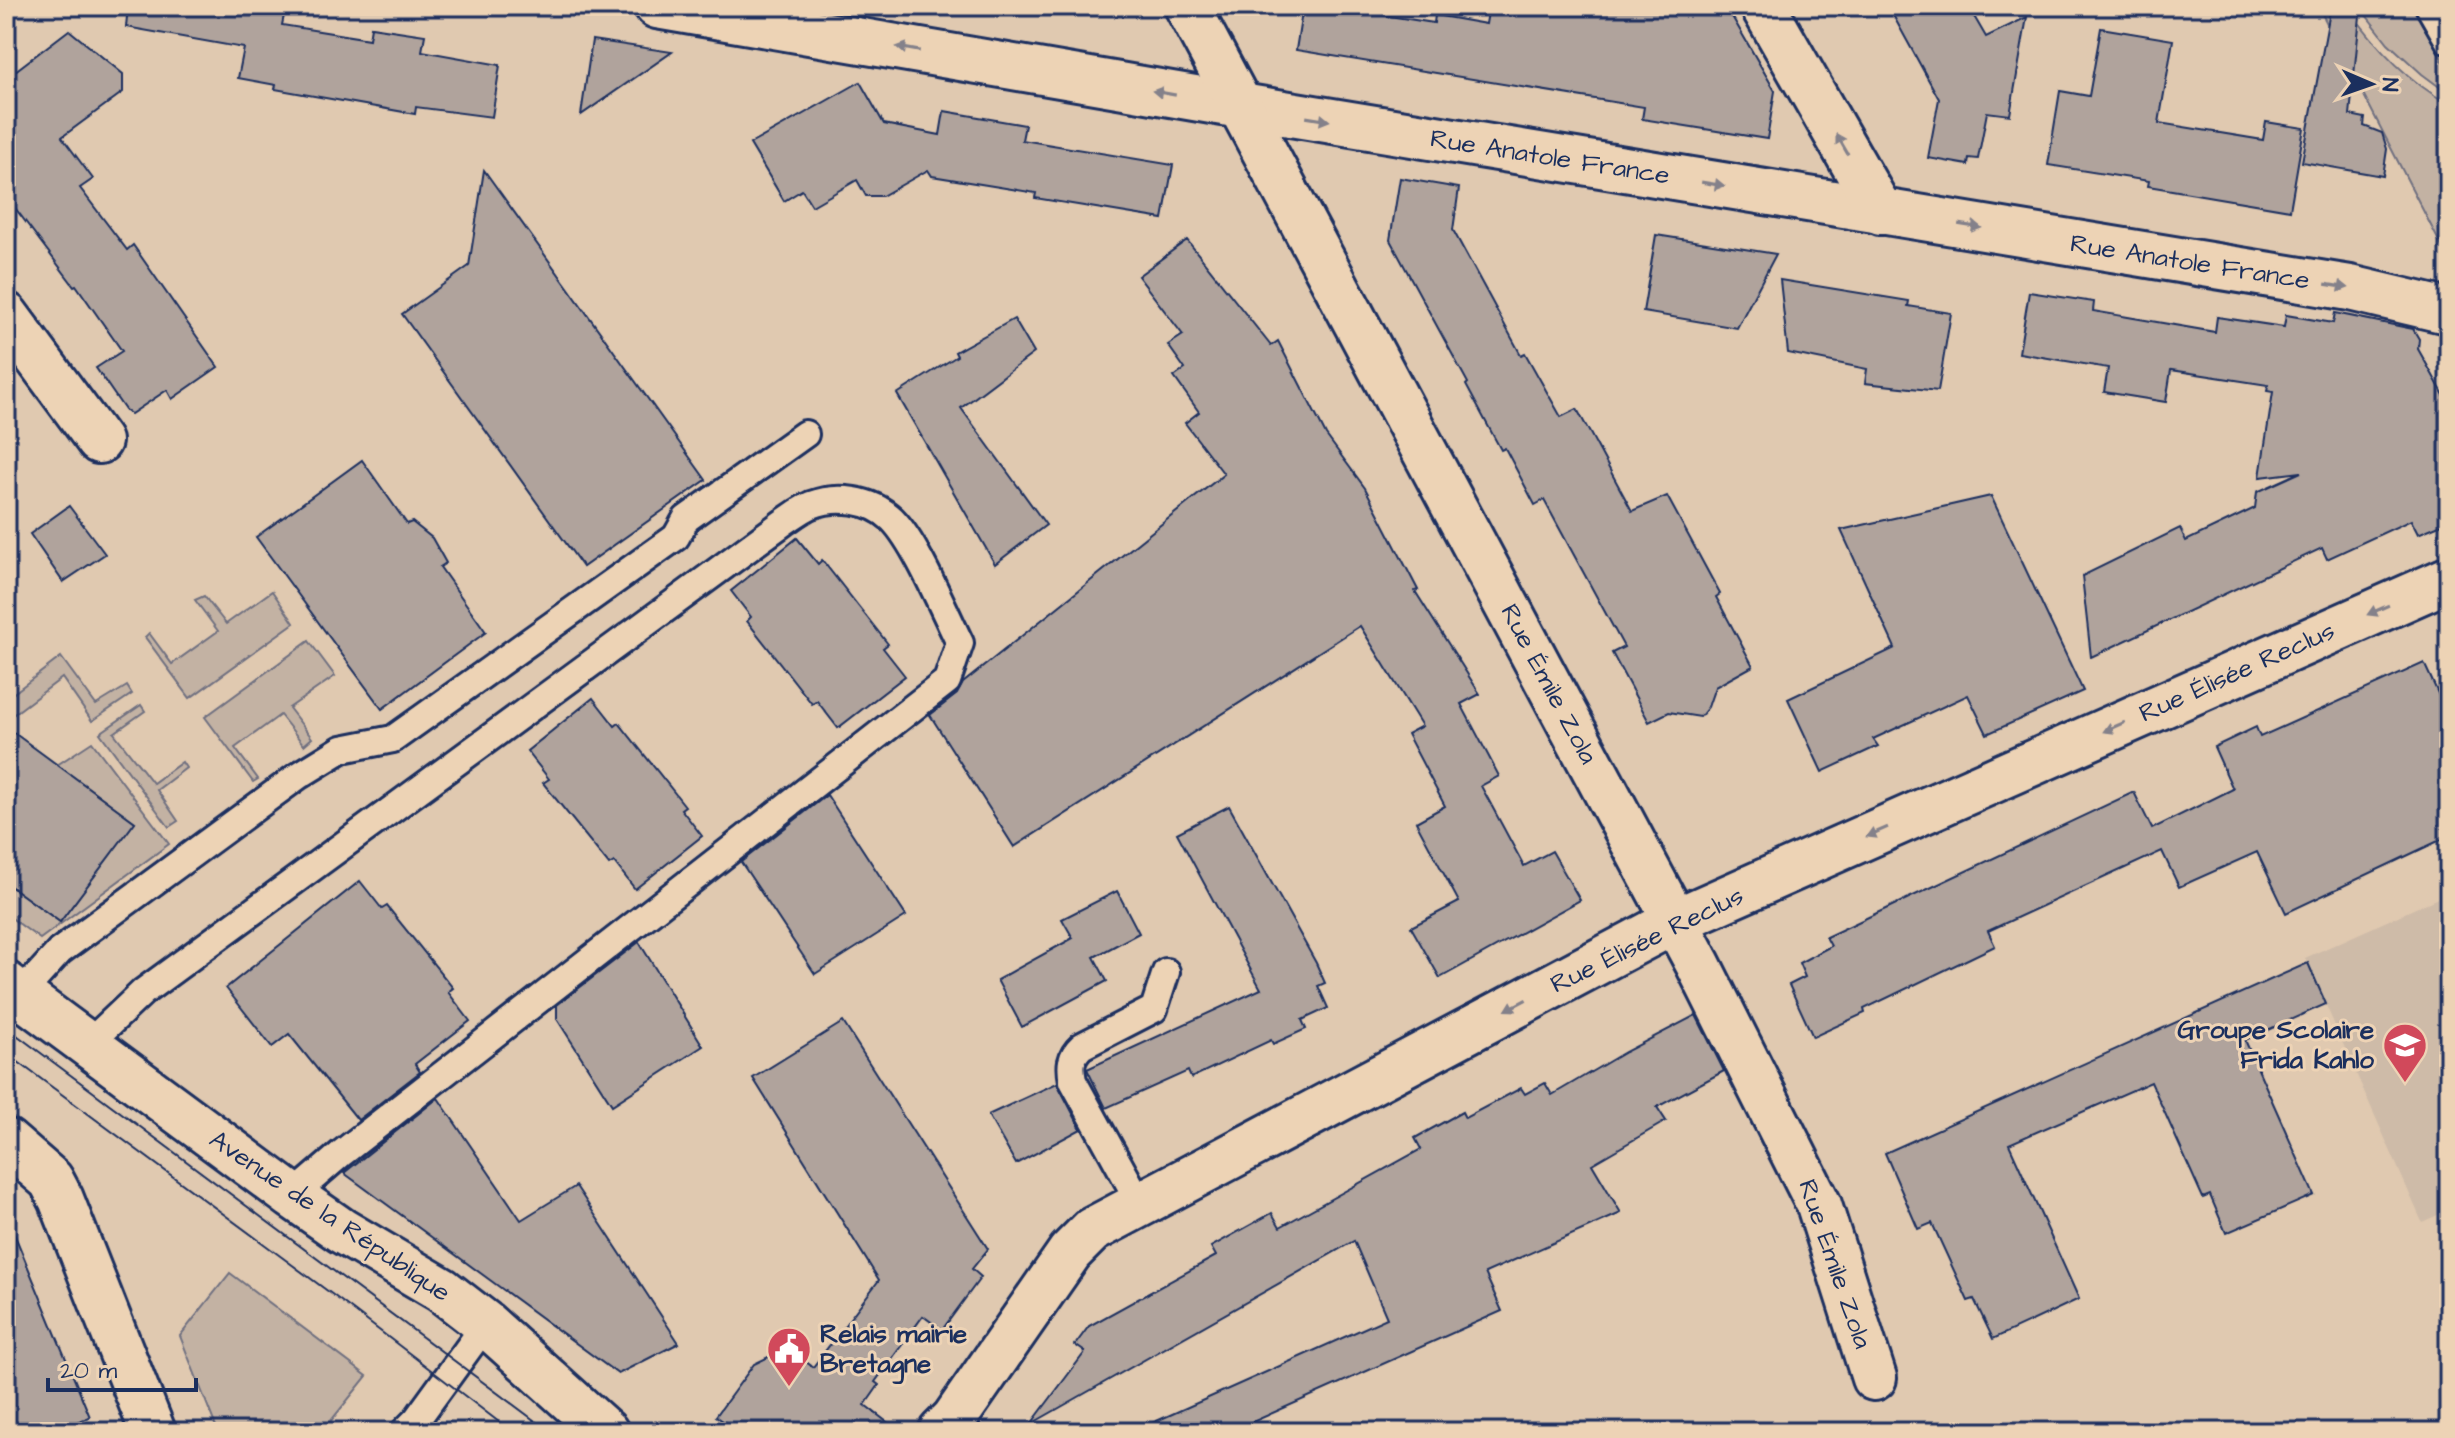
<svg xmlns="http://www.w3.org/2000/svg" width="2455" height="1438" font-family="'Architects Daughter',sans-serif">
<style>
.built{fill:#cebba8}
.green{fill:#c3b2a3;stroke:#6f7080;stroke-width:2}
.building{fill:#b0a39c;stroke:#1b2f5e;stroke-width:2}
.lines{fill:none;stroke-linecap:round;stroke-linejoin:round}
.service-casing{stroke:#1b2f5e;stroke-width:32}
.minor-casing{stroke:#1b2f5e;stroke-width:50}
.secondary-casing{stroke:#1b2f5e;stroke-width:50}
.service{stroke:#edd3b5;stroke-width:26}
.minor{stroke:#edd3b5;stroke-width:44}
.secondary{stroke:#edd3b5;stroke-width:44}
.tram{stroke:#1b2f5e;stroke-width:2}
.oneway{fill:#84818a}
.labels{text-anchor:middle;dominant-baseline:central;stroke-width:6;stroke-linejoin:round;paint-order:stroke}
.street-label{font-size:26px;fill:#1b2f5e;stroke:#edd3b5}
.poi-label{font-size:26px;font-weight:bold;fill:#1b2f5e;stroke:#edd3b5;text-anchor:end}
</style>
<rect width="100%" height="100%" fill="#e0c9b0"/>
<filter id="ink" filterUnits="userSpaceOnUse"><feTurbulence type="fractalNoise" baseFrequency=".0125" numOctaves="2"/><feDisplacementMap in="SourceGraphic" scale="16" xChannelSelector="R" yChannelSelector="G"/><feConvolveMatrix kernelMatrix="1 2 1 2 8 2 1 2 1" color-interpolation-filters="sRGB"/></filter>
<g filter="url(#ink)">
<path class="built" d="M2449,893V1210L2422,1222L2305,958Z"/>
<g class="green">
<path d="M2318,6H2347C2374,45 2407,81 2449,104V250L2445,253Z"/>
<path d="M2359,6H2412L2449,71V94L2422,74L2388,43Z"/>
<path d="M272,591L294,623L190,698L145,637L149,633L172,664L218,631L195,600L204,596L226,624Z"/>
<path d="M309,641L335,676L289,708L312,738L304,745L280,715L235,748L258,779L253,782L205,717Z"/>
<path d="M61,657L96,705L127,686L132,694L92,721L62,678L6,720V699Z"/>
<path d="M141,705L145,711L114,733L153,783L182,762L186,768L157,790L178,821L169,827L100,733Z"/>
<path d="M92,742L169,844L40,939L6,914V883L60,922L135,822L57,765Z"/>
<path d="M230,1273L367,1376L322,1432H218L180,1336Z"/>
</g>
<g class="building">
<path d="M128,6H286L282,25L369,39L371,27L425,35L422,51L500,65L492,117L416,107L415,114L275,89L276,85L238,78L244,48L126,27Z"/>
<path d="M1303,6H1326L1434,23L1435,15L1486,24L1489,6H1726L1775,91L1767,139L1642,119L1644,107L1296,50Z"/>
<path d="M1888,6H1968L1986,37L2027,17L2010,115L1987,112L1978,159L1969,158L1968,165L1928,158L1939,99Z"/>
<path d="M2331,6H2361L2350,115L2365,118L2364,126L2382,133L2387,149L2383,176L2302,162Z"/>
<path d="M2101,28L2173,40L2159,123L2263,140L2266,122L2304,128L2290,210L2148,186L2149,181L2048,165L2060,91L2089,96Z"/>
<path d="M69,30L123,74V92L62,137L93,179L80,188L127,250L133,245L218,367L172,399L167,390L131,414L125,410L96,368L122,351L76,285L74,286L6,196V78Z"/>
<path d="M592,40L672,52L581,115Z"/>
<path d="M860,82L884,124L940,135L944,111L1025,125L1022,140L1173,165L1163,219L1035,198L1036,193L932,176L928,170L882,196H866L857,180L812,206L802,190L784,201L750,144Z"/>
<path d="M484,170L706,480L583,567L402,314L469,266Z"/>
<path d="M1400,178L1459,188L1453,230L1521,355L1525,353L1561,417L1577,409L1632,511L1667,496L1720,594L1716,597L1753,666L1715,687L1708,707L1700,717L1669,712L1649,722L1612,653L1624,647L1544,500L1535,505L1505,448L1501,450L1466,385L1468,383L1390,240Z"/>
<path d="M1656,235L1776,254L1737,328L1643,312Z"/>
<path d="M1187,240L1271,346L1278,341L1326,435L1365,488L1418,590L1415,591L1480,694L1461,704L1499,776L1481,786L1524,866L1552,851L1580,900L1440,978L1411,927L1459,902L1416,822L1445,806L1407,734L1422,726L1360,626L1014,847L930,715L957,694L963,683L1224,474L1185,423L1199,412L1174,377L1185,369L1168,345L1183,335L1138,276Z"/>
<path d="M1780,280L1909,301L1908,306L1951,313L1938,391L1865,383L1867,369L1788,353Z"/>
<path d="M2029,292L2094,302L2093,311L2215,332L2217,317L2284,327L2286,315L2333,323L2335,313L2413,329L2419,339L2418,349L2449,404V521L2418,534L2411,520L2327,559L2322,548L2091,657L2082,576L2180,528L2186,541L2255,508L2257,492L2301,472L2260,477L2273,392L2267,391L2268,385L2171,370L2166,402L2104,392L2108,368L2019,353Z"/>
<path d="M1014,319L1034,353L961,408L1046,525L995,564L897,394L957,356L955,352Z"/>
<path d="M362,460L407,524L412,522L432,538L446,563L440,567L486,632L382,709L256,537Z"/>
<path d="M1991,496L2083,691L1987,734L1968,695L1873,739L1878,746L1822,772L1788,699L1895,648L1841,530Z"/>
<path d="M69,506L105,554L63,582L30,534Z"/>
<path d="M797,538L818,564L822,560L888,644L883,648L905,676L838,728L817,701L812,704L747,621L751,617L731,591Z"/>
<path d="M2424,663L2449,717V836L2286,913L2257,852L2179,887L2162,851L1988,931L1995,946L1864,1009L1865,1013L1813,1037L1789,985L1805,977L1799,963L1831,946L1826,937L2134,792L2152,829L2233,789L2214,747L2256,727L2260,737Z"/>
<path d="M593,698L615,726L619,723L685,806L681,809L702,836L635,889L614,862L609,865L543,783L549,779L527,751Z"/>
<path d="M6,727L135,822L60,922L6,883Z"/>
<path d="M827,795L906,916L815,974L741,862Z"/>
<path d="M1229,806L1316,963L1325,983L1318,986L1328,1008L1302,1020L1306,1029L1273,1044L1271,1040L1191,1078L1188,1071L1106,1108L1087,1069L1261,989L1177,833Z"/>
<path d="M360,881L382,909L387,906L453,988L448,992L470,1021L415,1064L420,1072L358,1120L289,1034L272,1047L226,988Z"/>
<path d="M1117,891L1139,933L1094,957L1107,981L1022,1027L997,980L1073,938L1062,919Z"/>
<path d="M639,942L703,1046L612,1105L557,1019V1005Z"/>
<path d="M2308,963L2326,1004L2245,1040L2314,1195L2226,1233L2210,1195L2203,1198L2151,1082L2009,1144L2079,1299L1993,1339L1974,1299L1968,1301L1932,1223L1918,1229L1885,1153Z"/>
<path d="M1696,1015L1724,1071L1657,1107L1666,1121L1592,1164L1621,1213L1485,1273L1502,1311L1230,1432H1132L1387,1318L1354,1241L1031,1424L1085,1352L1075,1345L1089,1326L1216,1256L1211,1247L1272,1213L1280,1227L1421,1149L1415,1138L1462,1112L1465,1118L1521,1088L1525,1094L1545,1083L1552,1095L1625,1052Z"/>
<path d="M843,1022L988,1249L972,1269L981,1277L942,1330L923,1316L875,1382L879,1385L865,1405L900,1432H738L716,1416L754,1364L787,1348L813,1367L879,1280L753,1078Z"/>
<path d="M1057,1083L1081,1129L1016,1164L988,1115Z"/>
<path d="M438,1098L521,1220L576,1186L679,1343L618,1374L344,1173Z"/>
<path d="M6,1214L90,1417L50,1432H6Z"/>
</g>
<g class="lines">
<g class="service-casing">
<g id="service">
<path d="M2429,6L2449,41"/>
<path d="M20,995L60,951L298,776L342,749L393,739L676,537L686,519L805,434"/>
<path d="M87,1045L143,992L784,522C793,516 802,509 811,505C837,495 871,499 892,519C916,543 944,611 960,643L947,681L342,1153L292,1196"/>
<path d="M1140,1203L1073,1081C1070,1066 1070,1057 1082,1046L1154,1009L1166,972"/>
<path d="M404,1432L417,1419L486,1324"/>
</g>
</g>
<g class="minor-casing">
<g id="minor">
<path d="M657,6L1241,106L2350,288L2443,310"/>
<path d="M1187,6L1698,964L1819,1205L1874,1378"/>
<path d="M1763,6L1881,212"/>
<path d="M6,315L99,441"/>
<path d="M6,1141L51,1180L61,1199L153,1432"/>
<path d="M941,1432L954,1419L1070,1252L1092,1230L1675,921L2449,579"/>
</g>
</g>
<g class="secondary-casing">
<path id="secondary" d="M6,984L292,1196L342,1231L442,1290L486,1324L606,1432"/>
</g>
<use href="#service" class="service"/>
<use href="#minor" class="minor"/>
<use href="#secondary" class="secondary"/>
<g class="tram">
<path d="M6,1027L550,1432"/>
<path d="M6,1053L333,1295L512,1432"/>
</g>
</g>
<defs><path id="oneway-solid" d="M-6-.8H1V-3.2L6.5 0L1 3.2V.8H-6Z" transform="scale(2)"/></defs>
<g class="oneway">
<use href="#oneway-solid" transform="translate(908 49) rotate(-170)"/>
<use href="#oneway-solid" transform="translate(1164 93) rotate(-170)"/>
<use href="#oneway-solid" transform="translate(1318 119) rotate(9)"/>
<use href="#oneway-solid" transform="translate(1842 144) rotate(-120)"/>
<use href="#oneway-solid" transform="translate(1713 184) rotate(9)"/>
<use href="#oneway-solid" transform="translate(1970 226) rotate(9)"/>
<use href="#oneway-solid" transform="translate(2337 286) rotate(9)"/>
<use href="#oneway-solid" transform="translate(2378 610) rotate(156)"/>
<use href="#oneway-solid" transform="translate(2114 727) rotate(156)"/>
<use href="#oneway-solid" transform="translate(1877 832) rotate(156)"/>
<use href="#oneway-solid" transform="translate(1516 1005) rotate(152)"/>
</g>
</g>
<defs>
<g id="school-pin" transform="scale(2.3)"><path d="M0 17L-7.5 6A9.5 9.5 0 1 1 7.5 6Z" fill="#d1495b" stroke="#edd3b5"/><path d="M0-5L7-2L0 1L-7-2ZM-4 1L0 2.5L4 1V4Q0 6-4 4Z" fill="#fff"/></g>
<g id="civic-pin" transform="scale(2.3)"><path d="M0 17L-7.5 6A9.5 9.5 0 1 1 7.5 6Z" fill="#d1495b" stroke="#edd3b5"/><path d="M-.6-6.5H3V-4.5H.6V-3L4-1V1h2V6H-6V1h2V-1L-.6-3ZM-1.2 2.5V6h2.4V2.5Z" fill="#fff"/></g>
</defs>
<g fill-rule="evenodd">
<use href="#school-pin" x="2405" y="1045"/>
<use href="#civic-pin" x="789" y="1349"/>
</g>
<g class="labels">
<g class="street-label">
<text transform="translate(1550 157) rotate(9)">Rue Anatole France</text>
<text transform="translate(2190 262) rotate(9)">Rue Anatole France</text>
<text transform="translate(2237 672) rotate(-24)">Rue Élisée Reclus</text>
<text transform="translate(1549 684) rotate(62)">Rue Émile Zola</text>
<text transform="translate(1647 940) rotate(-26)">Rue Élisée Reclus</text>
<text transform="translate(330 1216) rotate(34)">Avenue de la République</text>
<text transform="translate(1835 1264) rotate(71)">Rue Émile Zola</text>
</g>
<g class="poi-label">
<text x="2374" y="1030">Groupe Scolaire<tspan x="2374" dy="30">Frida Kahlo</tspan></text>
<text x="820" y="1334" text-anchor="start">Relais mairie<tspan x="820" dy="30">Bretagne</tspan></text>
</g>
</g>
<rect width="2455" height="1438" fill="none" stroke="#edd3b5" stroke-width="32"/>
<rect x="16" y="16" width="2423" height="1406" fill="none" stroke="#1b2f5e" stroke-width="3" filter="url(#ink)"/>
<g transform="translate(2371 84) rotate(92)" stroke="#edd3b5" stroke-width="6" paint-order="stroke">
<path d="M0-6L14 30L0 20L-14 30Z" fill="#1b2f5e"/>
<text y="-12" font-size="22" font-weight="bold" text-anchor="middle" fill="#1b2f5e">N</text>
</g>
<path d="M48 1378v12h148v-12" fill="none" stroke="#1b2f5e" stroke-width="4"/>
<text x="60" y="1378" font-size="24" fill="#1b2f5e" stroke="#edd3b5" stroke-width="6" paint-order="stroke">20 m</text>
</svg>
